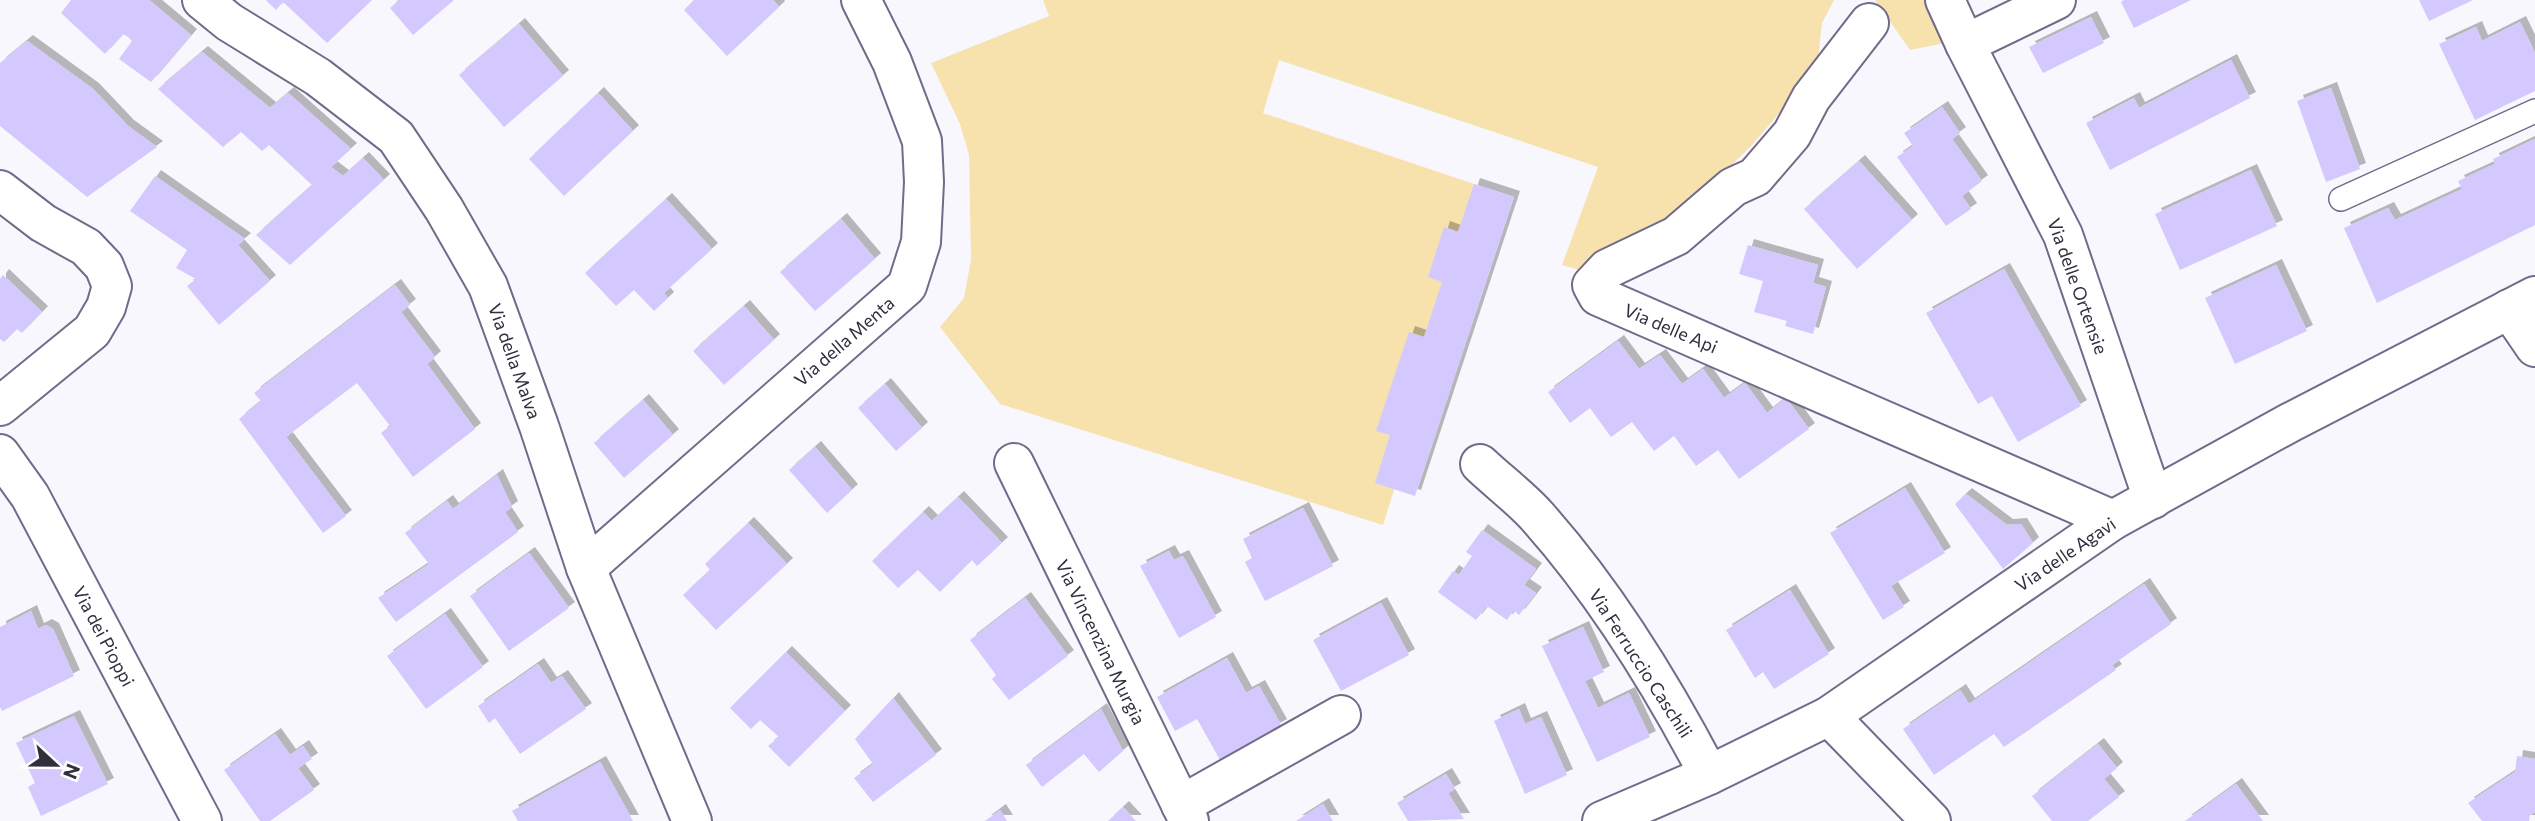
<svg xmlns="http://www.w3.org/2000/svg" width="2535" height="821" font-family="Commissioner,sans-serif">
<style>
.green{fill:#f7e2ae}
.building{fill:#d4c9ff;filter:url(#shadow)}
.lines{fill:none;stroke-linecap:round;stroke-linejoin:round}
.lane-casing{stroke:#716a89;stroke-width:26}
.street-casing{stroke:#716a89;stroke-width:42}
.lane{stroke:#fff;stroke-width:23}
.street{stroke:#fff;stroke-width:38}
.labels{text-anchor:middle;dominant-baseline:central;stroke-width:5;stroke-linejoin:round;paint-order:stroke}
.street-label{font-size:18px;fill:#322f3d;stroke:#fff}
</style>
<defs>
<filter id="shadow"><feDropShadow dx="6" dy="-6" stdDeviation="0" flood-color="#0004"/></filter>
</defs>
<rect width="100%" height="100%" fill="#f8f7fe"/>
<g class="green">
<path d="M1043,0H1834L1822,23L1817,69L1752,145L1616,280L1562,265L1598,167L1279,60L1263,113L1489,189L1383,525L1000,404L940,327L964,298L971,260L969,155L960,124L931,63L1049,16Z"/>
<path d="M1875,0H1926L1945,43L1910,50Z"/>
</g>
<g class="building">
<path d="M71,0H149L191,35L151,82L119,59L132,41L128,37L123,34L105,54L61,13Z"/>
<path d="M266,0H372L327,43L283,2L276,10Z"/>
<path d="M399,0H454L413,35L390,8Z"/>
<path d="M694,0H773L779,7L727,56L684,10Z"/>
<path d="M2124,0H2191L2134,28L2121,2Z"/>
<path d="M2419,0H2473L2429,21Z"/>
<path d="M2091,17L2104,43L2043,73L2029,47Z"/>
<path d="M2520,22L2535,53V91L2475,120L2439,44L2476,27L2482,41Z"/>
<path d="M519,24L563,76L504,127L459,75Z"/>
<path d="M27,41L93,89L128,126L157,147L87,197L0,126V63Z"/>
<path d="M202,52L270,108L288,93L351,149L331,167L343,176L363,158L384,180L290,265L256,235L312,185L269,145L262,151L241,132L223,147L158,89Z"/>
<path d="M2231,60L2250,98L2110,170L2086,123L2134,98L2139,108Z"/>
<path d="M2331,88L2360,169L2326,182L2297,101Z"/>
<path d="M598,93L633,131L564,196L529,159Z"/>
<path d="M1942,107L1960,133L1952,139L1982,181L1962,196L1971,209L1946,226L1897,157L1913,146L1904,133Z"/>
<path d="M2535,139V225L2377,303L2344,228L2388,208L2395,220L2462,189L2458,181L2495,164L2493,159Z"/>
<path d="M1859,161L1912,220L1857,269L1804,209Z"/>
<path d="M2251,170L2277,226L2180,270L2155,214Z"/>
<path d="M155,176L245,239L238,245L270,281L219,325L187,286L196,279L176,268L187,250L130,211Z"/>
<path d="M1474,184L1514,197L1415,496L1375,483L1390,435L1376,431L1409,332L1424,337L1442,282L1428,277L1444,227L1458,232Z"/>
<path d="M666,199L712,249L664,293L668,298L654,311L634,290L616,306L585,273Z"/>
<path d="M841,219L875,259L815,311L780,272Z"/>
<path d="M1748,245L1818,265L1813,283L1826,287L1813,334L1785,326L1787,321L1754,312L1763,281L1739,274Z"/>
<path d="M2276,265L2307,331L2235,364L2205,298Z"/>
<path d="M2004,269L2081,406L2018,442L1992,396L1978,404L1926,313Z"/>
<path d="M3,275L42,312L22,333L17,329L4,342L0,339V279Z"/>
<path d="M395,285L410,305L401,312L435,357L427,364L475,429L413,477L381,433L390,426L357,383L286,437L346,516L323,533L239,419L261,401L254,393Z"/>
<path d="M744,306L774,340L724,385L693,351Z"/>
<path d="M1618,341L1639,369L1660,355L1682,384L1703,369L1724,398L1745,383L1767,413L1786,398L1809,429L1739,479L1718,450L1696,466L1674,436L1654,451L1632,422L1611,437L1590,408L1570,423L1548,392Z"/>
<path d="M885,384L922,428L896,451L858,408Z"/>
<path d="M643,400L673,435L624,478L594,443Z"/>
<path d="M815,447L852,490L827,513L789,470Z"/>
<path d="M497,475L512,507L505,512L518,532L396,622L378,598L429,564L405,533L447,501L453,509Z"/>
<path d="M1905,488L1945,553L1891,586L1904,607L1883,620L1830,533Z"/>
<path d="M1966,494L2007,525L2021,524L2033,543L2003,569L1955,504Z"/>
<path d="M958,497L1002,543L977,566L972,560L940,592L918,570L898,588L872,561L923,512L932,521Z"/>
<path d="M1303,508L1333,566L1265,601L1245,562L1252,558L1243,539Z"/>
<path d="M748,523L787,564L716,630L683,595L710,570L705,564Z"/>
<path d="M1482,530L1536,569L1524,585L1536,593L1519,615L1514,610L1507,620L1487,606L1476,620L1438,592L1453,571L1459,575L1472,556L1466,552Z"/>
<path d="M1169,551L1174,560L1183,556L1216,617L1179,638L1140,566Z"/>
<path d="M529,553L569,608L509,651L470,596Z"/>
<path d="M2144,584L2171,624L2112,665L2116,670L2004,747L1994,734L1934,775L1903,729L1960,690L1969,704Z"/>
<path d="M1790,590L1829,654L1774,689L1763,672L1755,678L1726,630Z"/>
<path d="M1025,598L1068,656L1009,700L992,679L996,675L970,640Z"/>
<path d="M1381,603L1409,655L1341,691L1313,640Z"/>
<path d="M31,611L38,629L46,625L53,629L74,676L2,711L0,707V627Z"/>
<path d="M445,614L483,667L426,709L387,656Z"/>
<path d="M1583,627L1604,672L1585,681L1598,708L1629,693L1650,737L1597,762L1542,646Z"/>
<path d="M786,652L845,711L789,767L768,746L779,737L760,720L751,729L730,708Z"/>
<path d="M1227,658L1246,693L1259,686L1281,725L1257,738L1262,746L1224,767L1197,719L1175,731L1157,697Z"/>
<path d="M538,664L551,683L562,676L586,709L520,754L495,718L489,723L478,706Z"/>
<path d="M893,698L936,755L873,802L854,778L873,764L855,739Z"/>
<path d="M1101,709L1123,751L1099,772L1084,754L1042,787L1026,765Z"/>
<path d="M1519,709L1525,724L1541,717L1567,775L1525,794L1494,721Z"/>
<path d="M74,716L108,784L41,816L28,787L35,783L16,743Z"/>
<path d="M275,734L290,755L303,746L312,759L298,768L314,790L270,821H260L224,770Z"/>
<path d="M2098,744L2117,768L2104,779L2119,797L2088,821H2052L2032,796Z"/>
<path d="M2517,756L2535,759V812L2530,815L2529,821H2482L2468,803L2515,772Z"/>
<path d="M600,762L633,821H518L512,811Z"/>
<path d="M1446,774L1455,789L1448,793L1464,819L1408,821L1397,803Z"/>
<path d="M2236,784L2263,821H2185Z"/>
<path d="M1323,804L1333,821H1296Z"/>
<path d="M1123,807L1136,821H1108Z"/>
<path d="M1000,810L1007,821H985Z"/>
</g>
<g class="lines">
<g class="lane-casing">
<path id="lane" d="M2341,199L2535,111"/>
</g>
<g class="street-casing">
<g id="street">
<path d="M202,0L229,22L318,77L396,137L444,209L488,286L539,426L586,568L692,821"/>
<path d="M1945,0L1965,44L2063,235L2153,499"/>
<path d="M1869,23L1811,98L1792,134L1755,177L1733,187L1676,236L1607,269L1592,285L1598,296L2113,520"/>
<path d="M1965,44L2056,0"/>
<path d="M0,190L43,223L86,247L104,266L112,286L106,307L92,331L0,406"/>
<path d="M2509,309L2535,347"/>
<path d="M0,454L30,496L202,821"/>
<path d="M1014,463L1189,821"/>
<path d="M1480,464C1498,481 1518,496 1535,514C1605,592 1661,683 1709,775"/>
<path d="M586,568L907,286L921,242L924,182L922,141L892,62L861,0"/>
<path d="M1829,716L1931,821"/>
<path d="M1181,805L1341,715"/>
<path d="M1602,821L1709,775L1829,716L2113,520L2291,422L2535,296"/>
</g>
</g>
<use href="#lane" class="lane"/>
<use href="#street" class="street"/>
</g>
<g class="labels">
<g class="street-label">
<text transform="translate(2078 286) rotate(70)">Via delle Ortensie</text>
<text transform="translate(1671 328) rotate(23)">Via delle Api</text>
<text transform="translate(844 341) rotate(-41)">Via della Menta</text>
<text transform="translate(515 361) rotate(70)">Via della Malva</text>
<text transform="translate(2065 554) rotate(-34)">Via delle Agavi</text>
<text transform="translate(104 636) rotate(62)">Via dei Pioppi</text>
<text transform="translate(1101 642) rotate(64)">Via Vincenzina Murgia</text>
<text transform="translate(1641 663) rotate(57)">Via Ferruccio Caschili</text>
</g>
</g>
<g transform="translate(56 765) rotate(112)" stroke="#ffffff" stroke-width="5" paint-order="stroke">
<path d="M0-5L12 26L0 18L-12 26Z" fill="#322f3d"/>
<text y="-10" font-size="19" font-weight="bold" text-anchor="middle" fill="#322f3d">N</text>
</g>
</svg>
